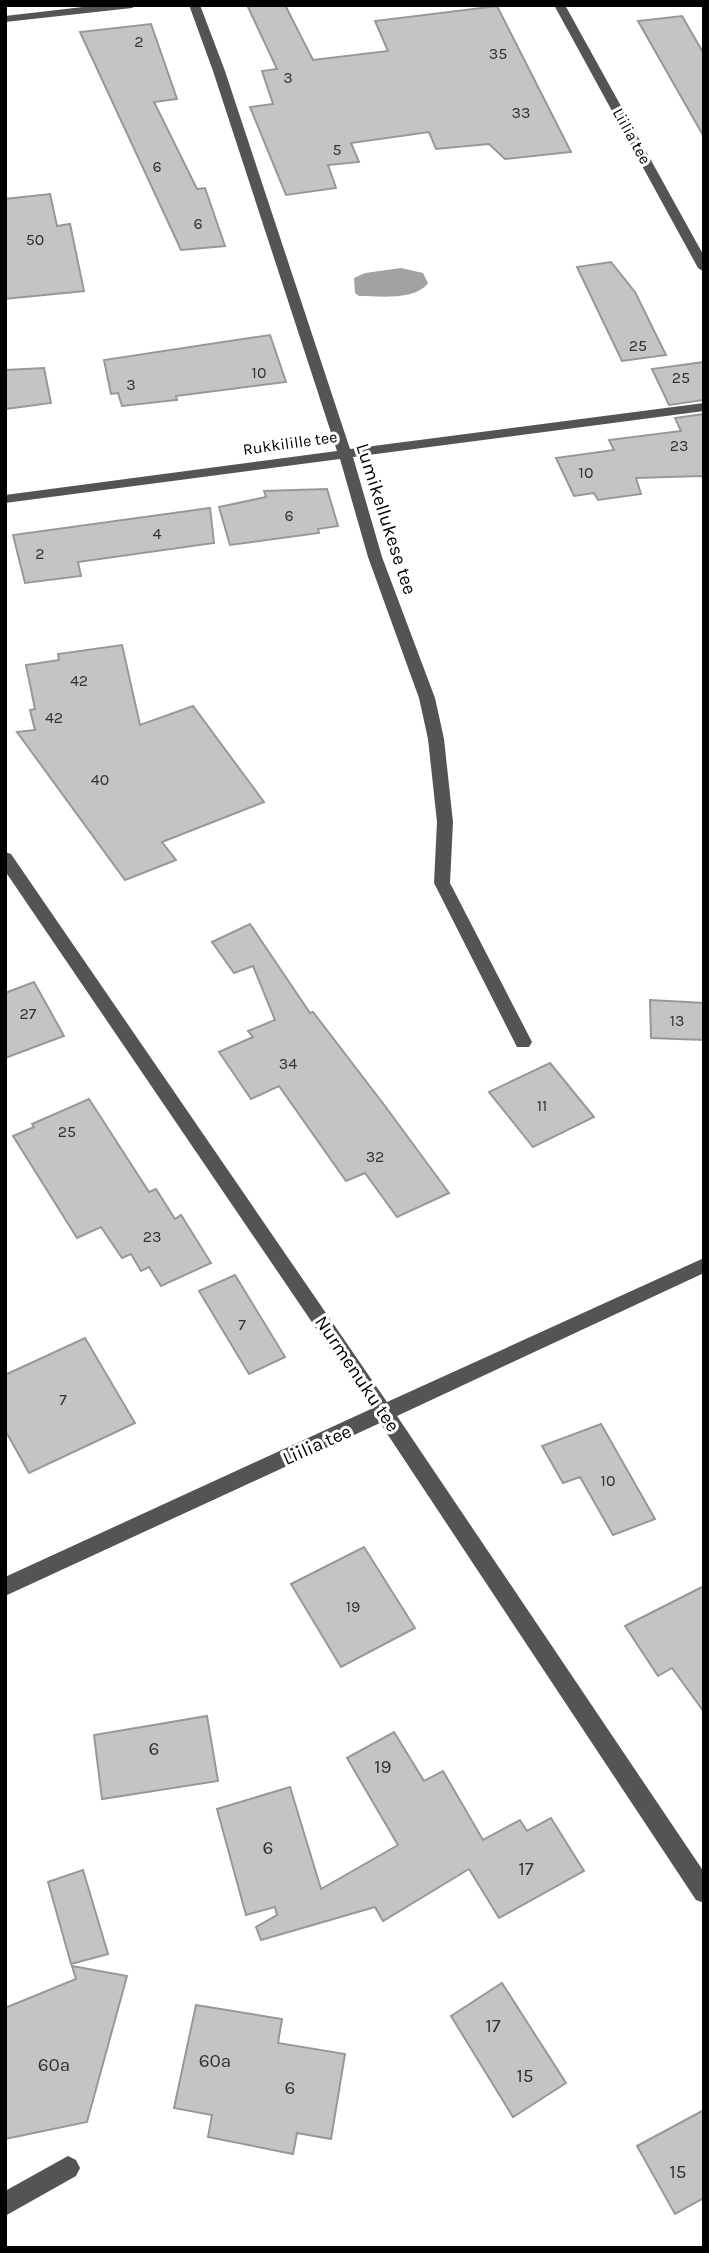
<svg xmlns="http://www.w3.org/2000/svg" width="709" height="2253" font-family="Karla,sans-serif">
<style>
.water{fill:#a2a2a2}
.building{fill:#c4c4c4;stroke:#989898;stroke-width:2}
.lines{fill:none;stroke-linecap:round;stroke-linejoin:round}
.minor{fill:#545454;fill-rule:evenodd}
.labels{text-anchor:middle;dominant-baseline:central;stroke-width:6;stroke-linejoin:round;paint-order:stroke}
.number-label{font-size:16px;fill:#313131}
.far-street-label{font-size:16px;fill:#000;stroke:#fff}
.street-label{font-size:19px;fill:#000;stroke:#fff}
.near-number-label{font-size:19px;fill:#313131}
</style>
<rect width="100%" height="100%" fill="#fff"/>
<path class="water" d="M401,268L423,273L428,283C415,301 379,296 359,296L355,293L354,278L365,273Z"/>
<g class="building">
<path d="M247,5H285L313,60L388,51L375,21L497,6L571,152L505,159L489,144L436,149L429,132L351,143L359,162L328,165L336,188L286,195L250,107L273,104L262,71L277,69Z"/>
<path d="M682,16L704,54V137L638,21Z"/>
<path d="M151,24L177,99L154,102L197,189L205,188L225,246L181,250L80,32Z"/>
<path d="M50,194L57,226L70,224L84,291L5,299V199Z"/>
<path d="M611,262L635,292L666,355L622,361L577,267Z"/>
<path d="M270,335L286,382L176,396L177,400L122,406L118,393L111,394L104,360Z"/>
<path d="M704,362V400L669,405L652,369Z"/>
<path d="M44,368L51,403L5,409V370Z"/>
<path d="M704,414V481L702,476L636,478L641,494L598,500L594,493L574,496L556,458L614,450L609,440L681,431L675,418Z"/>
<path d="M327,489L338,526L318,529L319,533L230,545L219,507L266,497L264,491Z"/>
<path d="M210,508L214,543L78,562L81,576L25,583L13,535Z"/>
<path d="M122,645L140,725L193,706L264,802L162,842L176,860L125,880L17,732L35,730L30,710L35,709L26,665L59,660L58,654Z"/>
<path d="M250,924L310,1013L313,1012L385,1106L449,1193L397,1217L365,1173L346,1181L279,1086L251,1099L219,1052L253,1037L248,1031L275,1020L253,966L234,973L212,942Z"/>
<path d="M34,982L64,1036L5,1058V993Z"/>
<path d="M650,1000L704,1003V1040L651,1038Z"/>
<path d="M550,1063L594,1117L533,1147L489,1092Z"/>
<path d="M89,1099L149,1192L156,1189L175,1219L181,1215L211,1263L161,1286L149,1267L141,1271L131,1254L122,1258L101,1227L77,1238L13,1136L34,1127L32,1124Z"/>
<path d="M235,1275L285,1357L249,1374L199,1291Z"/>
<path d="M85,1338L135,1423L29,1473L5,1430V1375Z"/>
<path d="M601,1424L655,1519L613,1535L580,1477L563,1483L542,1446Z"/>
<path d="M364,1547L415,1628L341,1667L291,1584Z"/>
<path d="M704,1586V1712L672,1668L658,1676L625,1626Z"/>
<path d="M207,1716L218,1781L102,1799L94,1735Z"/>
<path d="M394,1732L424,1781L443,1771L483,1840L520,1820L527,1831L551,1818L584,1871L499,1918L469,1869L383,1921L375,1907L261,1940L256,1927L277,1915L275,1907L246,1915L217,1809L290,1787L321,1889L398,1845L347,1758Z"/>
<path d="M83,1870L108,1954L71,1964L48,1882Z"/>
<path d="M72,1966L127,1976L87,2122L5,2139V2008L76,1979Z"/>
<path d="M502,1983L566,2083L513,2117L451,2016Z"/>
<path d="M196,2005L282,2019L278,2043L345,2054L331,2139L297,2133L293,2154L208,2137L212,2115L174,2108Z"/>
<path d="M704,2110V2198L675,2214L637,2146Z"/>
</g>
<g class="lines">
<g class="minor">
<path d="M100,5H137L132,8L5,22V16Z"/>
<path d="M189,5H200L225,71L350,449L704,403V411L353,457L382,557L435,698L444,739L453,822L450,883L532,1042L529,1047H517L434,883L437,822L428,739L419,698L368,557L340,459L5,503V495L337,451L213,71Z"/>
<path d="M554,5H565L704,256V272L698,268Z"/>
<path d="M5,852L11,854L387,1402L704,1258V1273L397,1416L704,1872V1903L696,1900L380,1423L5,1596V1577L371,1409L5,871Z"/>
<path d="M68,2156L76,2160L80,2168L76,2176L5,2216V2191Z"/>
</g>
</g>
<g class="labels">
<g class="number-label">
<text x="139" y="41">2</text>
<text x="498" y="53">35</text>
<text x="288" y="77">3</text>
<text x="521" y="112">33</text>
<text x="337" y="149">5</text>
<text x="157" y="166">6</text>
<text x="198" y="223">6</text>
<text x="35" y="239">50</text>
<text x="638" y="345">25</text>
<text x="259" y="372">10</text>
<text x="681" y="377">25</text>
<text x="131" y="384">3</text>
<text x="679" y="445">23</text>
<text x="586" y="472">10</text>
<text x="289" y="515">6</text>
<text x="157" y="533">4</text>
<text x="40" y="553">2</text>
<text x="79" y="680">42</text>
<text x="54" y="717">42</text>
<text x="100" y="779">40</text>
<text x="28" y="1013">27</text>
<text x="677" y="1020">13</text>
<text x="288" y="1063">34</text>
<text x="542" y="1105">11</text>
<text x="67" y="1131">25</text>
<text x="375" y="1156">32</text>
<text x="152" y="1236">23</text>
<text x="242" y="1324">7</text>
<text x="63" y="1399">7</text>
<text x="608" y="1480">10</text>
<text x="353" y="1606">19</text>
</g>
<g class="far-street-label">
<text transform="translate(632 136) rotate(61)">Liilia tee</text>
<text transform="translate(290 443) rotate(-8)">Rukkilille tee</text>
</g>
<g class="street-label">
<text transform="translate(386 519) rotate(72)">Lumikellukese tee</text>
<text transform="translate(357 1374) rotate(56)">Nurmenuku tee</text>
<text transform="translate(317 1445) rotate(-24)">Liilia tee</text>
</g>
<g class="near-number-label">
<text x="154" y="1749">6</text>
<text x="383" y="1767">19</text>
<text x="268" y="1848">6</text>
<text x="526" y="1869">17</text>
<text x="493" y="2026">17</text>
<text x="215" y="2061">60a</text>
<text x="54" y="2065">60a</text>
<text x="525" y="2076">15</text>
<text x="290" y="2088">6</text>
<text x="678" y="2172">15</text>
</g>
</g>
<rect width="709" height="2253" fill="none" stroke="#000000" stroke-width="14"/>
</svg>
